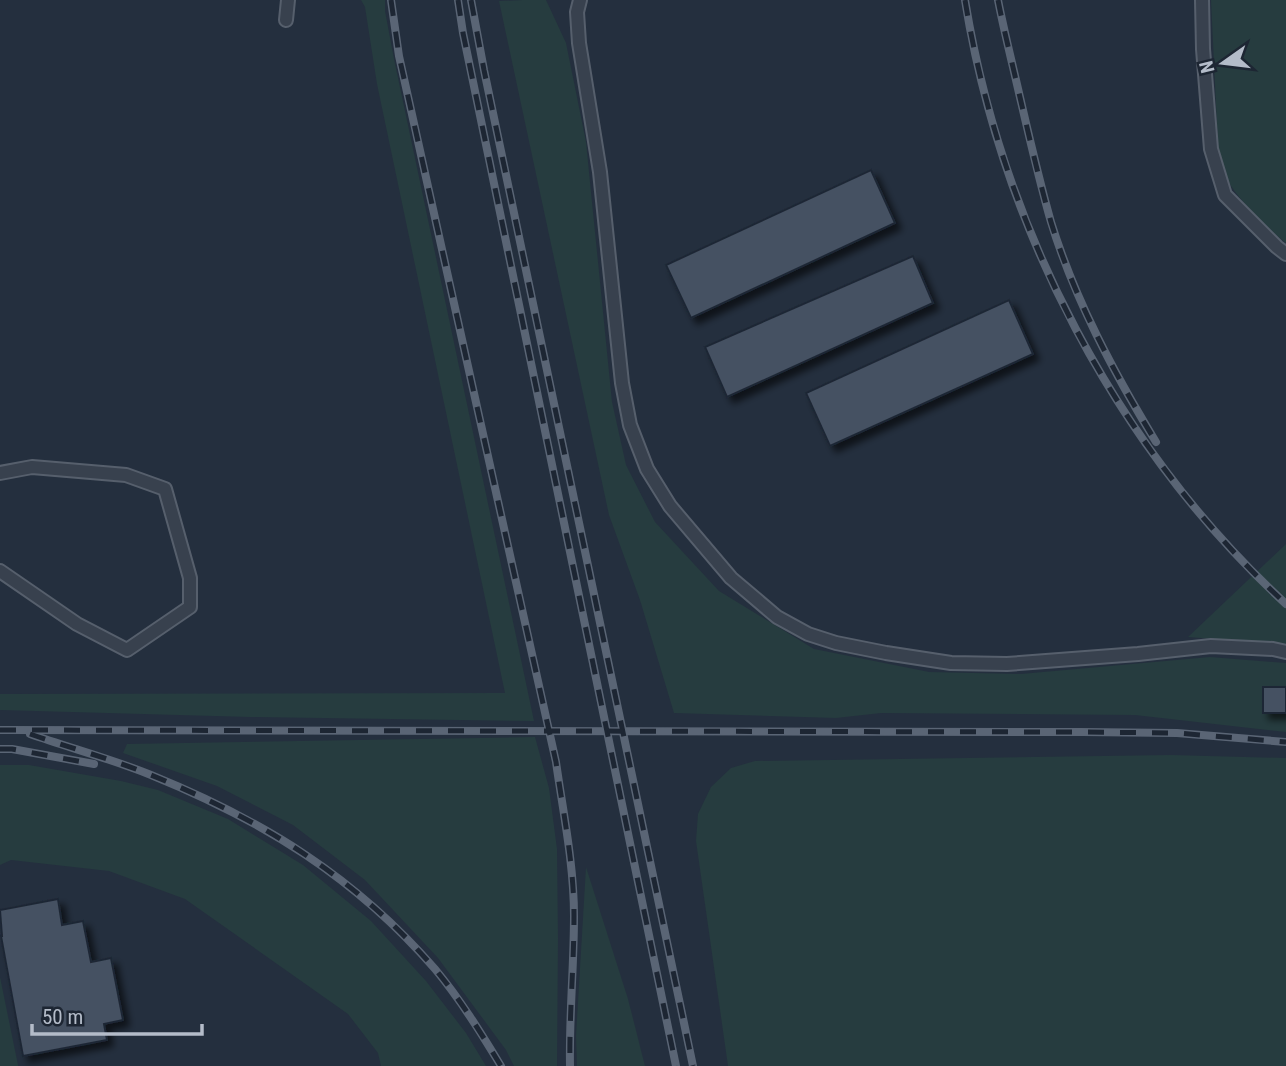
<svg xmlns="http://www.w3.org/2000/svg" width="1286" height="1066" font-family="'Roboto Condensed',sans-serif">
<style>
.green{fill:#263c3f}
.building{fill:#455162;stroke:#1f2835;stroke-width:2;filter:url(#shadow)}
.lines{fill:none;stroke-linecap:round;stroke-linejoin:round}
.service-casing{stroke:#565f6c;stroke-width:16}
.service{stroke:#38414e;stroke-width:12}
.rail-casing{stroke:#5a6575;stroke-width:8}
.rail{stroke:#1d2633;stroke-width:5;stroke-dasharray:16;stroke-linecap:butt}
</style>
<defs>
<filter id="shadow"><feDropShadow dx="6" dy="6" stdDeviation="3.5" flood-color="#0009"/></filter>
</defs>
<rect width="100%" height="100%" fill="#242f3e"/>
<g class="green">
<path d="M361,0H385V11L394,59L534,721L250,717L0,710V694L505,693L377,84L365,7Z"/>
<path d="M523,0H546L566,43L586,142L612,402L626,465L655,522L719,591L814,649L929,672L1021,674L1210,657L1286,663V732L1135,715L881,713L836,718L674,713L640,600L609,515L499,1Z"/>
<path d="M1211,0H1286V243C1267,229 1230,192 1222,169C1220,162 1219,154 1218,147Z"/>
<path d="M1286,544V645L1188,637Z"/>
<path d="M535,737L549,788L557,849L558,938L557,1066H514L506,1050L438,958L365,880L293,825L217,786L123,753L127,744Z"/>
<path d="M1171,755L1286,758V1066H728L696,841L698,814L711,787L731,768L755,761Z"/>
<path d="M0,765H29L121,781L158,790L228,819L303,865L371,921L426,981L466,1033L486,1066H381L378,1053L348,1014L185,899L109,871L11,860L0,865Z"/>
<path d="M586,867L628,999L645,1066H577L576,1036Z"/>
<path d="M0,977L18,1065V1066H0Z"/>
</g>
<g class="building">
<path d="M871,170L895,223L691,318L666,265Z"/>
<path d="M913,256L933,303L727,397L705,347Z"/>
<path d="M1009,300L1033,354L830,446L806,393Z"/>
<rect x="1263" y="687" width="23" height="26"/>
<path d="M58,899L62,925L83,921L91,962L111,958L123,1020L104,1024L107,1040L23,1056L1,936H2L0,910Z"/>
</g>
<g class="lines">
<g class="service-casing">
<g id="service">
<path d="M580,0L577,12L579,43L600,172L622,383L630,425L647,469L670,506L731,578L777,617L808,634L836,643L886,653L951,663L1007,664L1138,654L1211,646L1273,649L1286,652"/>
<path d="M1202,0L1203,49L1211,149L1225,195L1277,247L1286,254"/>
<path d="M286,20L288,0"/>
<path d="M0,473L32,467L126,475L165,489L190,578V607L127,650L77,624L0,571"/>
</g>
</g>
<use href="#service" class="service"/>
<g class="rail-casing">
<g id="rail">
<path d="M391,0L399,56L556,762C563,812 574,864 574,916C574,966 569,1016 570,1066"/>
<path d="M458,0L463,33L676,1066"/>
<path d="M471,0L484,70L693,1066"/>
<path d="M965,0C1002,228 1116,447 1286,604"/>
<path d="M998,0C1004,31 1012,62 1019,93C1029,136 1039,180 1051,222C1075,300 1114,373 1156,442"/>
<path d="M0,730L1082,732L1177,733L1286,742"/>
<path d="M30,734C70,748 112,759 151,775C264,821 355,877 435,969C460,999 481,1033 501,1066"/>
<path d="M0,749H12L94,764"/>
</g>
</g>
<use href="#rail" class="rail"/>
</g>
<g transform="translate(1223 63) rotate(256)" stroke="#1d2633" stroke-width="5" paint-order="stroke">
<path d="M0-5L12 26L0 18L-12 26Z" fill="#b4bcc9"/>
<text y="-10" font-size="19" font-weight="bold" text-anchor="middle" fill="#b4bcc9">N</text>
</g>
<path d="M32 1024v10h170v-10" fill="none" stroke="#b4bcc9" stroke-width="3.5"/>
<text x="42" y="1024" font-size="21" fill="#b4bcc9" stroke="#1d2633" stroke-width="5" paint-order="stroke">50 m</text>
</svg>
